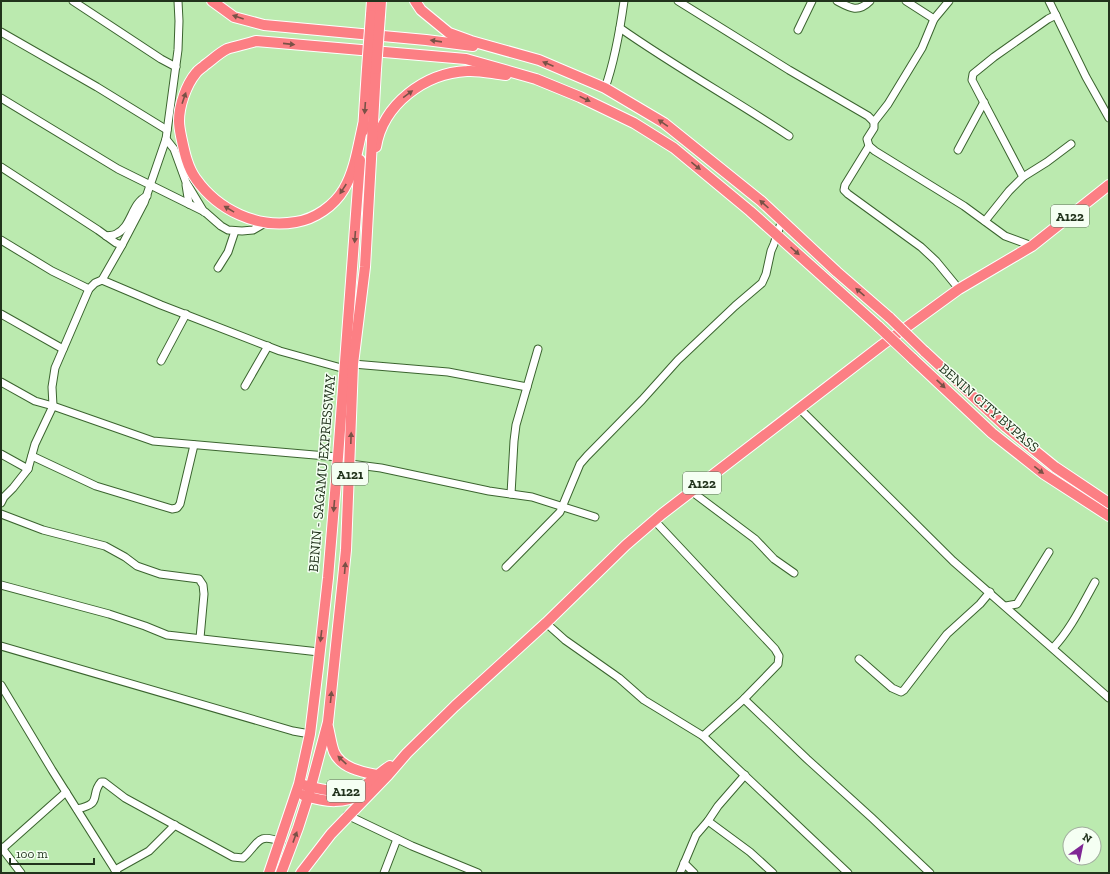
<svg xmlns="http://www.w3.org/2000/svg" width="1110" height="874" font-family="'Zilla Slab',serif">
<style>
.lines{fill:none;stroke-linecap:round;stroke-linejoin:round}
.minor-casing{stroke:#3b642f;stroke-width:9}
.highway-casing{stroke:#fff;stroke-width:12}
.minor{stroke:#fff;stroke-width:7}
.highway{stroke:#fc7f84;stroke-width:10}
.highway-bridge-casing{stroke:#fff;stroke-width:12;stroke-linecap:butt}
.highway-bridge{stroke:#fc7f84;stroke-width:10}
.oneway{fill:#795146}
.labels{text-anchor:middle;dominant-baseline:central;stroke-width:3;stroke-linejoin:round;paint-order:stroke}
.shield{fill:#f5fff3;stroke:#61705c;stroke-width:1}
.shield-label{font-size:13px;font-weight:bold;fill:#21331c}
.street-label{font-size:14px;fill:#21331c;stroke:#f5fff3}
</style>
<rect width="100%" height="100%" fill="#bbeaaf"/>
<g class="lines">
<g class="minor-casing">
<g id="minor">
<path d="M73,1L161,59L176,67"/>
<path d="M678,1L789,70L868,116L874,122"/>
<path d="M837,1C850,8 858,13 870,1"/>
<path d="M906,1L934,19"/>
<path d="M949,1L934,19L922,48L888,104L874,122V128L867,139L869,146L875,151L964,206L1005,236L1032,246"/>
<path d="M1049,1L1086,77L1109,118"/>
<path d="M620,28C674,66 733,99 789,136"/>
<path d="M798,30L812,1"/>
<path d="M1,32L97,87L167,130"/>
<path d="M605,88C615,60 620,30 624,1"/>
<path d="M1,98L118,169L205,212L221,226L228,230L242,231L253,230L265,223"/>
<path d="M166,139L174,149L186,182L204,212"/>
<path d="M869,146L845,185L844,190L848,194L921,247L936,261L959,289"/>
<path d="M958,150L984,102"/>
<path d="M1,167L98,230L116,243L122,245L144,203L166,139L178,50L179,21L178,1"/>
<path d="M1023,177L972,80L973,74L994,57L1048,19L1056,15"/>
<path d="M186,185L189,204"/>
<path d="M985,221L1009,191L1023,177L1047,162L1071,144"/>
<path d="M106,236C109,235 113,236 116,234C132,227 131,203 147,196"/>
<path d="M1,240L52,271L89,289"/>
<path d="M218,268L228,252L235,231"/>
<path d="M102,280L161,305L280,351L345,369"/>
<path d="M1,314L63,349"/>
<path d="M161,361L186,314"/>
<path d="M353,364L448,372L527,387"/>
<path d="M1,382L35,401L53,406L153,441L338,457"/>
<path d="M245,386L268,346"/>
<path d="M800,409L953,561L1109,698"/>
<path d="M1,454L28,469"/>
<path d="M32,456L96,486L172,509L177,508L180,504L194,445"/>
<path d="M350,464L381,468L489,491L532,497L595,517"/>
<path d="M691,491L755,539L774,559L794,573"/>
<path d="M511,494L514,441L516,425L538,349"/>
<path d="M1,503L4,497L13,488L28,469L35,444L53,406L52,387L55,368L89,289L95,283L102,280L122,245"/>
<path d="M1,514L43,530L105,546L125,557L137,566L160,574L199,579L203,585L204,594L200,638"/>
<path d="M654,520L775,649L779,656L778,664L744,699L703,736"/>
<path d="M506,567L560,512L580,464L587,456L642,400L678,360L735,306L762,283L766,274L771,251L774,244L782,220"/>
<path d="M1,585L109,614L145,626L167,635L319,652"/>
<path d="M1006,606L1017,604L1049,552"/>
<path d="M546,623L565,640L619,678L644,700L703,736L848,873"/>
<path d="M1,646L293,731L310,734"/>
<path d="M1053,648C1071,629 1082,605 1095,582"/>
<path d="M859,659L892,688L901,692L904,690L947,634L980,604L990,592"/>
<path d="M1,685L52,770L117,873"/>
<path d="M744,699L807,759L872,818L930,873"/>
<path d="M77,809C104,803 89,796 101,782H104L125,798L233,857L243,858C259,844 256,832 281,842"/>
<path d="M347,815L412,846L478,873"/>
<path d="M708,821L750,852L773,873"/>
<path d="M1,847L21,873"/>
<path d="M1,850L66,792"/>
<path d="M684,863L694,873"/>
<path d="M115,870L149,851L175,825"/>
<path d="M384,873L397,839"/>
<path d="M680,873L696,835L708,821L718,806L745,775"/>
</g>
</g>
<g class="highway-casing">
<g id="highway">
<path d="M212,1L234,17L264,25L426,40L473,46"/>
<path d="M415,1L421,10L449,33L471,41L539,60L605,88L664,123L761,201L837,272L890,318"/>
<path d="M371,15L372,1"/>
<path d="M380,15L381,1"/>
<path d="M363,125C358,147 355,170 344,189C334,206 315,219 296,222C257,229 218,210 196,179C187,167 184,150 181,136C180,131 179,126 179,121C179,106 186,85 196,73C198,70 202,68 205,65C212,60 219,53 227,49C236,46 247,44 256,41L466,59L536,79L580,97L634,123L674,148L750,211L879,327"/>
<path d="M363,131L367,69"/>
<path d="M376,147C383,104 425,73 467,71C480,70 494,74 506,75"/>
<path d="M924,351L1006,427L1055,467L1109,503"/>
<path d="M912,358L992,433L1044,474L1109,516"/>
<path d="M328,727C330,735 331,744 334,752C341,768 362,772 377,775"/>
<path d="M304,785C325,791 348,796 368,783C375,778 382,771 390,766"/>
<path d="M303,795C328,803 342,804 366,793"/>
<path d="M269,873L299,784L310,734L318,668L328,578L338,457L360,160"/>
<path d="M281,873L298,828L308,797L328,722L346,550L353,364L365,267L376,69"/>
<path d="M301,873L331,834L388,775L407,753L455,706L546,623L626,545L662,514L882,345L959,289L1032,246L1109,185"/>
</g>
</g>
<use href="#minor" class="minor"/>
<use href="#highway" class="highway"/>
<g class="highway-bridge-casing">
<g id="highway-bridge">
<path d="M367,69L371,15"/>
<path d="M376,69L380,15"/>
<path d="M890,318L924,351"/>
<path d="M879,327L912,358"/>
</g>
</g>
<use href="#highway-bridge" class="highway-bridge"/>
</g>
<defs><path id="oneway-solid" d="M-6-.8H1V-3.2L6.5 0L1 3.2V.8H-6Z"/></defs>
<g class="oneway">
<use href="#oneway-solid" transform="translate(238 17) rotate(-161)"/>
<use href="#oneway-solid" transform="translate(436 41) rotate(-172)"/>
<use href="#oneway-solid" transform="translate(289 44) rotate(6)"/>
<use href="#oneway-solid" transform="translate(548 64) rotate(-157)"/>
<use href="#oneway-solid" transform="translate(408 94) rotate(-36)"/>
<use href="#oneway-solid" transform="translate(184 98) rotate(-71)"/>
<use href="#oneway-solid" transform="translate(585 99) rotate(26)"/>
<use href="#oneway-solid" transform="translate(365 108) rotate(94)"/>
<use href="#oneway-solid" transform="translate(663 123) rotate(-145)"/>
<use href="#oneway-solid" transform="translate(696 166) rotate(39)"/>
<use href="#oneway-solid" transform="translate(343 189) rotate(123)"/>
<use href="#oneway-solid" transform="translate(764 204) rotate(-138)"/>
<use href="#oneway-solid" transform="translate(229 209) rotate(-149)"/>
<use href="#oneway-solid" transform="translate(355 237) rotate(94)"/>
<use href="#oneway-solid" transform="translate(795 251) rotate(42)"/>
<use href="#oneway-solid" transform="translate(860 292) rotate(-139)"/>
<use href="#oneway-solid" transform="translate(941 384) rotate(43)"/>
<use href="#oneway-solid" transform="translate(351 438) rotate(-88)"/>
<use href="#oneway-solid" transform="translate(1039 470) rotate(38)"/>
<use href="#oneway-solid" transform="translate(334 506) rotate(95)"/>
<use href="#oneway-solid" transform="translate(345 568) rotate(-85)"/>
<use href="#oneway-solid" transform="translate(321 636) rotate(97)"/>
<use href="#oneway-solid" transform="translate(331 697) rotate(-84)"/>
<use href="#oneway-solid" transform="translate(342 760) rotate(-137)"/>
<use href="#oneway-solid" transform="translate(295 837) rotate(-70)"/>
</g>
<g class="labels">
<g class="shield">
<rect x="1051" y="205" width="38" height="22" rx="3"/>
<rect x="332" y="463" width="36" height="22" rx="3"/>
<rect x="683" y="472" width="38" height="22" rx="3"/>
<rect x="327" y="780" width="38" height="22" rx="3"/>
</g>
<g class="shield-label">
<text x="1070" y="216">A122</text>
<text x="350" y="474">A121</text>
<text x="702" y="483">A122</text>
<text x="346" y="791">A122</text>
</g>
<g class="street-label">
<text transform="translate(989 408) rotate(41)">BENIN CITY BYPASS</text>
<text transform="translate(322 473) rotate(-85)">BENIN - SAGAMU EXPRESSWAY</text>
</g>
</g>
<rect width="1110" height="874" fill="none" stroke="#21331c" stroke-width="4"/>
<g transform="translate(1082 846) rotate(33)"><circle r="19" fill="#f5fff3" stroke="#a0ad9d"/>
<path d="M0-3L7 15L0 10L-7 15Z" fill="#7f2795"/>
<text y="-6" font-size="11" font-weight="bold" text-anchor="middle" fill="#21331c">N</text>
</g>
<path d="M10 858v6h84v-6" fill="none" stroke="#21331c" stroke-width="2"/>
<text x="16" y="858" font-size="12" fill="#21331c" stroke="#f5fff3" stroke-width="3" paint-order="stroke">100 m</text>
</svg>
